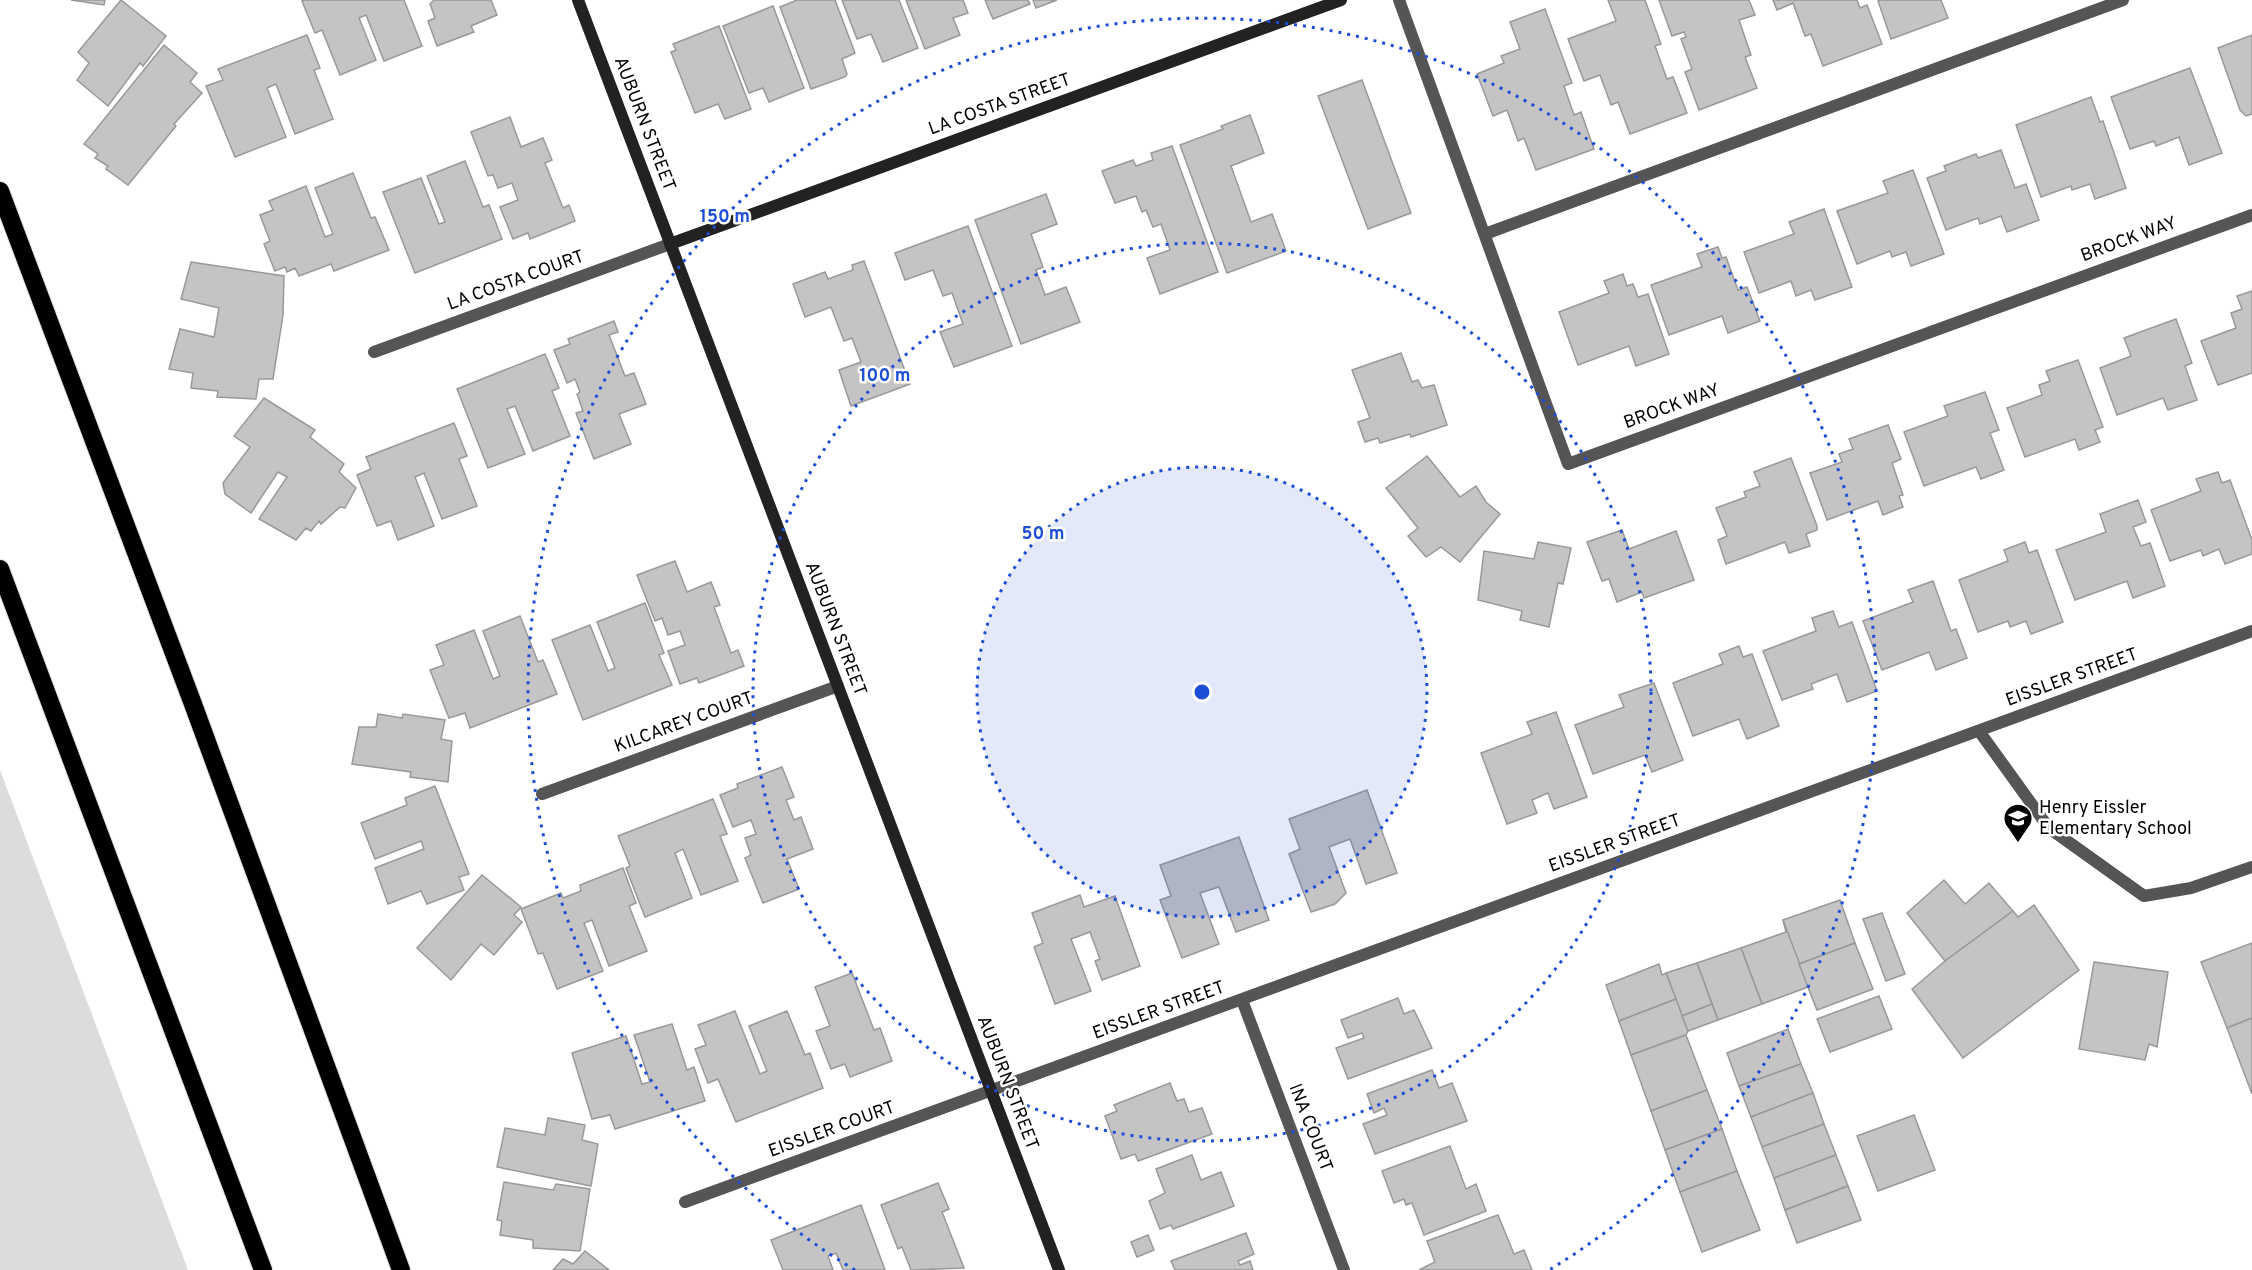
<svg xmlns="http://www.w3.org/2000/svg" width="2252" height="1270" font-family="Overpass,sans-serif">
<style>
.green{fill:#dcdcdc}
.building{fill:#c4c4c4;stroke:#999;stroke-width:1.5}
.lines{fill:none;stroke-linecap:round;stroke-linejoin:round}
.highway-casing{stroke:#dbdbdb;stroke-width:20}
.lane{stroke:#555;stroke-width:12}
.street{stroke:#555;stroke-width:12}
.secondary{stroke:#222;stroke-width:12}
.highway{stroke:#000;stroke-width:18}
.ring{fill:none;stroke:#1d4ed8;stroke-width:3;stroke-dasharray:3 6}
.labels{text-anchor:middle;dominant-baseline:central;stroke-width:5;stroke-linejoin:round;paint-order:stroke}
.street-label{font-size:18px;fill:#000;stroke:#fff}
.poi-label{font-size:18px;fill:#000;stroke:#fff;text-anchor:start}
.centre{fill:#1d4ed8;stroke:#fff;stroke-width:3}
.ring-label{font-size:18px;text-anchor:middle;font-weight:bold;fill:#1d4ed8;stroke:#fff;stroke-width:5;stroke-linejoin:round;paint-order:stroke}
</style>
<rect width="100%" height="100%" fill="#fff"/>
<path class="green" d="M0,770L188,1270H0Z"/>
<g class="building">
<path d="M71,0H105L104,5Z"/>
<path d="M121,0L166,36L143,66L140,63L108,106L77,80L89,63L78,52Z"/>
<path d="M305,0H404L422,46L384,61L366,15L359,18L376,60L340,75L322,30L315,33L302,1Z"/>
<path d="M434,0H491L497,15L471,26L474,32L437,46L428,21L435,18L430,4Z"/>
<path d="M797,0H835L855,53L842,59L847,74L845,77L811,89L780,7Z"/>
<path d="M842,0H899L918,48L883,62L871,34L857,39Z"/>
<path d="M906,0H963L968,13L953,18L960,35L925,49Z"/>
<path d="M985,0H1028L1030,4L993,19Z"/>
<path d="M1033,0H1057L1036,8Z"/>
<path d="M1608,0H1645L1661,44L1655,46L1667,79L1673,77L1687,113L1630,134L1618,102L1611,105L1600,75L1584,81L1568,39L1616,21Z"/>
<path d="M1659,0H1749L1755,15L1739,20L1751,55L1745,57L1757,88L1699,110L1685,72L1692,69L1681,39L1686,37L1684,32L1672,36Z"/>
<path d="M1773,0H1857L1860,8L1867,5L1882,44L1823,66L1811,34L1805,36L1793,3L1777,10Z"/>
<path d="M1880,0H1941L1948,18L1891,39L1878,1Z"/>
<path d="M773,6L804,88L769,102L763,88L749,93L723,26Z"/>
<path d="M1545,9L1572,83L1564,86L1574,115L1581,112L1594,149L1536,170L1524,138L1518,141L1507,110L1493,116L1477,74L1504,63L1501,56L1520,49L1510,22Z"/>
<path d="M719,26L751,109L725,119L718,104L695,113L671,52L676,50L673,44Z"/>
<path d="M307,35L320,68L314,70L333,119L295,134L276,84L267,88L286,137L235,157L206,86L223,80L218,69Z"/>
<path d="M2252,35V114L2246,116L2240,110L2218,48Z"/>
<path d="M164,45L197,73L190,82L202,93L174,124L176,126L128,185L106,169L108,166L95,158L98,154L84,144Z"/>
<path d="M2190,68L2222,153L2189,165L2179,137L2156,146L2154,141L2130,149L2111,97Z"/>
<path d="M1362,80L1411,213L1368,229L1318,96Z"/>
<path d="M2091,97L2100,122L2103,121L2126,188L2095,199L2090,184L2072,190L2071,186L2041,197L2016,125Z"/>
<path d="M1250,115L1264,153L1231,166L1251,222L1272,214L1286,251L1227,273L1180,145L1223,129L1221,126Z"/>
<path d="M510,117L521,147L543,138L552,160L545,163L563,208L569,205L575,221L530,239L528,233L513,239L500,207L518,200L512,183L498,188L493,175L488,176L471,132Z"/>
<path d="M1172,146L1218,272L1160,294L1147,258L1170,250L1161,224L1153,227L1146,210L1142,212L1136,196L1115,203L1102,171L1133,160L1136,166L1153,160L1151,153Z"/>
<path d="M2001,150L2015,188L2026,184L2039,220L2007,232L2001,216L1980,224L1978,218L1946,230L1927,178L1946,171L1944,166L1976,154L1978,158Z"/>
<path d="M465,161L483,207L489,205L502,239L415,273L383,192L421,178L439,224L445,222L427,176Z"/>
<path d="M1913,170L1944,254L1911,266L1906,252L1892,257L1890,251L1857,264L1837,211L1888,193L1883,181Z"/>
<path d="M353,173L371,218L375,217L389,250L334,271L331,264L299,276L295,268L287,272L285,267L275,271L264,244L270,241L260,215L273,210L269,201L306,186L325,237L333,234L315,188Z"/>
<path d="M1046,194L1057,224L1031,234L1043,267L1036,270L1045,295L1066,287L1080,322L1021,344L975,220Z"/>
<path d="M1824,209L1852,287L1815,300L1811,290L1796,296L1791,281L1759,293L1744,252L1794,234L1789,222Z"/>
<path d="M968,226L1012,346L954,367L940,332L963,324L952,293L943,296L933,270L905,280L895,253Z"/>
<path d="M1718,247L1722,258L1726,257L1738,290L1747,287L1760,321L1728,333L1722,316L1669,335L1651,285L1702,267L1697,254Z"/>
<path d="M864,261L910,384L851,406L839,370L861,362L852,338L844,341L831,307L805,317L793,284L825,272L828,279L853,270L852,265Z"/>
<path d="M191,262L284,276L283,315L273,379H259L256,399L217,397L218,391L191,388L193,373L169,369L180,329L214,337L219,308L181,299Z"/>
<path d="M1623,274L1627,286L1633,284L1638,297L1648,294L1669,354L1636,366L1629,346L1578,365L1559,312L1609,293L1604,281Z"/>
<path d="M2252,291V373L2218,385L2201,341L2236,328L2231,313L2242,309L2237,296Z"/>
<path d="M2176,319L2192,363L2185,366L2197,400L2168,410L2163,398L2117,415L2100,368L2131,356L2124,338Z"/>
<path d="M614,321L618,332L609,335L625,376L634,373L646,404L619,414L631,444L594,459L576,413L583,411L577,394L580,392L575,379L567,383L554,350L570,344L568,339Z"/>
<path d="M1401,353L1412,382L1418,380L1422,388L1434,385L1447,425L1411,437L1410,434L1380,443L1378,438L1365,442L1358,422L1370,418L1352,370Z"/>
<path d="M545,354L559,388L552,391L570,436L533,451L515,406L507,409L525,454L488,468L457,389Z"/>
<path d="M2078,360L2103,427L2095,430L2100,442L2079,450L2075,439L2025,457L2007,408L2042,395L2039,385L2050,381L2046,371Z"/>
<path d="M1985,392L1999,430L1990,433L2004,470L1981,479L1976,467L1924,486L1904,432L1948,416L1944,406Z"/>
<path d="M264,398L315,430L310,437L344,464L339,472L356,488L345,508L340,507L321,524L319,521L311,531L306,528L296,540L259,519L287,477L278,472L251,513L225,494L223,483L250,447L234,436Z"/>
<path d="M454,423L467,456L459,459L477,506L442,519L424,473L415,477L434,526L398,540L391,521L377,526L357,475L371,469L366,457Z"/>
<path d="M1888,425L1901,459L1892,463L1903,495L1899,496L1903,507L1883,515L1878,501L1827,520L1810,473L1842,462L1839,454L1853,449L1849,439Z"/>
<path d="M1427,456L1460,497L1476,486L1486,502L1500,514L1460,562L1441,547L1426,557L1408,536L1418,528L1386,488Z"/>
<path d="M1791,458L1817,526V530L1806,534L1810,546L1789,553L1785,542L1726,564L1718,540L1727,536L1716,508L1746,497L1744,492L1760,486L1754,472Z"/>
<path d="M2218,472L2222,483L2230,480L2252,540V554L2225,564L2219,549L2203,556L2201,550L2170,561L2151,510L2201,491L2196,479Z"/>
<path d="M2138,500L2146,522L2133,527L2141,546L2150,543L2165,586L2133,598L2127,581L2075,600L2056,550L2106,532L2100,514Z"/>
<path d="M1622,530L1629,549L1676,531L1694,580L1644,598L1642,592L1617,602L1609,579L1602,581L1587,542Z"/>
<path d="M1538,542L1571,548L1563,584L1558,583L1549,627L1520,620L1522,611L1478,600L1484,551L1534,559Z"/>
<path d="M2025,542L2029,553L2037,550L2063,622L2031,634L2026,621L2010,627L2008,621L1978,632L1959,580L2008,561L2004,550Z"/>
<path d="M675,561L687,592L711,582L720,605L714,607L731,653L738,650L744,666L699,683L697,678L680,684L668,651L685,645L680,631L668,635L662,618L655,621L637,575Z"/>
<path d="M1933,581L1951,631L1956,629L1967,658L1936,670L1929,652L1882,670L1863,621L1913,602L1908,590Z"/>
<path d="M645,603L664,653L659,655L672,685L583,720L552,640L590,625L608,671L615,668L597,622Z"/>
<path d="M1833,611L1839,627L1852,622L1877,691L1847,702L1837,674L1811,684L1813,689L1782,700L1763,651L1816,631L1812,618Z"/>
<path d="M520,616L538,662L543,660L557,694L470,728L465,713L449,718L430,670L444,665L436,645L474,630L493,679L500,676L483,631Z"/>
<path d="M1739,646L1743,657L1752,654L1779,726L1747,739L1739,719L1693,736L1673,683L1723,664L1719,654Z"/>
<path d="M1654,683L1683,760L1652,772L1645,755L1593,774L1575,725L1624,707L1619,695Z"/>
<path d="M1556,712L1587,797L1554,809L1548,793L1532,800L1537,813L1507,824L1481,753L1532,734L1527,722Z"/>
<path d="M378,714L402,718L403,714L445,720L441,739L452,741L448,782L410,777L411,772L352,764L359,727H376Z"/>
<path d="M782,767L794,797L786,800L794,820L801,817L813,849L787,859L799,889L763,903L745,858L751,855L745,838L756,834L751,820L733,827L720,795L738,788L737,784Z"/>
<path d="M435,786L469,874L459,877L464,890L427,904L421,891L388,904L375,868L424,849L421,841L375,859L361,823L407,805L405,798Z"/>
<path d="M1367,790L1397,873L1366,884L1350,839L1329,847L1346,893L1335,904L1311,912L1289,854L1300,849L1289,819Z"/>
<path d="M713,799L727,834L720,836L738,881L701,895L683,849L675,853L692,898L645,917L626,868L630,866L618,836Z"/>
<path d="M1239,837L1269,920L1236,932L1219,887L1200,893L1219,944L1182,958L1160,900L1171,896L1160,865Z"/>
<path d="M623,868L636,903L629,906L647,951L609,966L592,920L584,923L603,971L557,989L543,953L538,954L521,909L561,893L563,898L581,891L580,885Z"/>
<path d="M482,875L521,907L514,915L522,922L494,955L481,944L451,980L417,948Z"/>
<path d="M1944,880L1965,904L1989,883L2013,911L1945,961L1907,913Z"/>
<path d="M1080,895L1084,907L1115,896L1140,966L1102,980L1095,961L1100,959L1090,932L1071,939L1091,991L1055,1004L1034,947L1043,943L1032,913Z"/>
<path d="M1840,900L1855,943L1799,964L1783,920Z"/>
<path d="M2034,905L2079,970L1963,1058L1912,989L1945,961L2013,911L2018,917Z"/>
<path d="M1882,913L1905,974L1886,981L1863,919Z"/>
<path d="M1783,920L1817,1010L1808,987L1762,1004L1741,948L1786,932Z"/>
<path d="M1855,943L1873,989L1817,1010L1799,964Z"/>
<path d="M2252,943V1018L2227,1028L2201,962Z"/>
<path d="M1741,948L1762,1004L1718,1020L1697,963Z"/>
<path d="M2094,962L2168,972L2157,1047L2149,1044L2145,1060L2079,1049Z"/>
<path d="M1697,963L1712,1004L1682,1016L1666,973Z"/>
<path d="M1659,964L1662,975L1666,973L1676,999L1619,1021L1606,985Z"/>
<path d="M852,973L874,1030L880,1028L892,1061L850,1077L845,1064L831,1069L816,1031L830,1026L815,987Z"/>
<path d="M1879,996L1892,1029L1830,1052L1817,1019Z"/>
<path d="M1398,998L1404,1014L1414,1010L1432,1048L1348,1079L1336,1048L1364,1038L1362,1033L1348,1038L1341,1020Z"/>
<path d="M1676,999L1688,1031L1686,1035L1631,1055L1619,1021Z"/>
<path d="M1712,1004L1718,1020L1688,1031L1682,1016Z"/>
<path d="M735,1011L760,1074L767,1071L749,1026L787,1011L805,1055L810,1053L823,1088L736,1122L718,1079L708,1083L695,1049L706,1045L698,1025Z"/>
<path d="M2252,1018V1094L2227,1028Z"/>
<path d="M672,1024L687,1070L694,1067L705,1101L615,1129L610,1115L592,1119L572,1053L626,1036L642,1084L650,1082L634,1035Z"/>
<path d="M1788,1029L1801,1064L1739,1086L1727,1053Z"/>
<path d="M1686,1035L1707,1090L1651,1111L1631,1055Z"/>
<path d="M1801,1064L1813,1093L1751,1117L1739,1086Z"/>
<path d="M1432,1070L1439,1088L1452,1083L1467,1121L1375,1154L1363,1124L1387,1115L1384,1108L1374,1113L1367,1094Z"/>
<path d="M1170,1083L1177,1101L1184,1099L1189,1112L1202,1108L1212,1134L1138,1161L1135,1154L1121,1159L1105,1116L1117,1111L1114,1105Z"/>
<path d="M1707,1090L1722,1129L1665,1150L1651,1111Z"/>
<path d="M1813,1093L1824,1124L1762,1147L1751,1117Z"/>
<path d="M1914,1115L1935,1170L1878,1191L1857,1136Z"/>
<path d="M548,1118L585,1125L582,1140L598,1144L591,1186L497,1167L505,1128L545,1135Z"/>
<path d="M1824,1124L1836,1155L1774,1178L1762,1147Z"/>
<path d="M1722,1129L1737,1171L1680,1192L1665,1150Z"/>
<path d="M1450,1146L1466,1189L1476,1184L1486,1211L1424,1235L1412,1203L1406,1205L1404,1199L1394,1203L1382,1171Z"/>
<path d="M1192,1155L1201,1180L1221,1172L1234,1206L1173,1229L1171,1225L1160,1229L1149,1201L1165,1193L1156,1169Z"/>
<path d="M1836,1155L1848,1186L1785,1210L1774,1178Z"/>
<path d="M1737,1171L1760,1230L1702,1252L1680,1192Z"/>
<path d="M504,1182L553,1190L556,1184L590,1189L580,1251L533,1248V1240L500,1235L502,1221L497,1220Z"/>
<path d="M938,1183L949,1209L942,1212L964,1268L911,1270L902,1247L898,1249L881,1205Z"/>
<path d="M1848,1186L1861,1220L1797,1243L1785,1210Z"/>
<path d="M861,1205L885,1270H843L836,1253L828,1256L833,1270H783L771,1240Z"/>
<path d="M1498,1215L1514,1254L1524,1250L1532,1270H1419L1435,1262L1427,1241Z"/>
<path d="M1246,1233L1254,1254L1238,1261L1240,1265L1250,1261L1253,1270H1175L1171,1261Z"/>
<path d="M1148,1235L1154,1250L1137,1257L1131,1242Z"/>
<path d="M585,1251L609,1270H553L563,1259L573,1264Z"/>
</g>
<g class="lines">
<g class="highway-casing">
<g id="highway">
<path d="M0,191L193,704L401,1270"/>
<path d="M0,569L263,1270"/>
</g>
</g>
<g class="lane">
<path d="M1485,234L2123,0"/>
<path d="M1979,731L2049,828L2144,896L2191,888L2252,867"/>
</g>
<g class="street">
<path d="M1399,0L1568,464L2252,215"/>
<path d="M374,352L670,244"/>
<path d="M542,794L838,686"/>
<path d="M1242,1000L1344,1270"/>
<path d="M685,1202L2252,631"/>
</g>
<g class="secondary">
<path d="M578,0L1059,1270"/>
<path d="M670,244L1341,0"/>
</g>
<use href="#highway" class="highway"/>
</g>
<circle cx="1202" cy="692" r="225" fill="#1d4ed8" fill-opacity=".12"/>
<g class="ring">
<circle cx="1202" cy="692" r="225"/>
<circle cx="1202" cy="692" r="449"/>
<path d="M855 1270A674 674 0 1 1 1549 1270"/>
</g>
<defs>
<g id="school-pin" transform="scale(1.5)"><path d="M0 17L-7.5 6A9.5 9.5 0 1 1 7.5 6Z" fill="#000" stroke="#fff"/><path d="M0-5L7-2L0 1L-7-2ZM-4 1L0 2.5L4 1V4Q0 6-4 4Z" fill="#fff"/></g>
</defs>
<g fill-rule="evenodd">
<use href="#school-pin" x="2018" y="818"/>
</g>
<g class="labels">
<g class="street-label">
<text transform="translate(1000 105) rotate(-20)">LA COSTA STREET</text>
<text transform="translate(644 124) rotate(69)">AUBURN STREET</text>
<text transform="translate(2129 240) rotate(-20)">BROCK WAY</text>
<text transform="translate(516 281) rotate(-20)">LA COSTA COURT</text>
<text transform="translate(1672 407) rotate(-20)">BROCK WAY</text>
<text transform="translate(835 629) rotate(69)">AUBURN STREET</text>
<text transform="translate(2072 678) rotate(-20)">EISSLER STREET</text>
<text transform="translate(684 723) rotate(-20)">KILCAREY COURT</text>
<text transform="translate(1615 844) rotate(-20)">EISSLER STREET</text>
<text transform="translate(1159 1011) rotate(-20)">EISSLER STREET</text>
<text transform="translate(1007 1083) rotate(69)">AUBURN STREET</text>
<text transform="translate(1310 1128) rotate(69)">INA COURT</text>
<text transform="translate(832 1130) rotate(-20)">EISSLER COURT</text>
</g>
<g class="poi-label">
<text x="2039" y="808">Henry Eissler<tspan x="2039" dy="21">Elementary School</tspan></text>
</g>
</g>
<circle cx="1202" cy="692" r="9" class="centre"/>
<g class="ring-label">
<text x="725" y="222">150 m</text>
<text x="885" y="381">100 m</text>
<text x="1043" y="539">50 m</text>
</g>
</svg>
